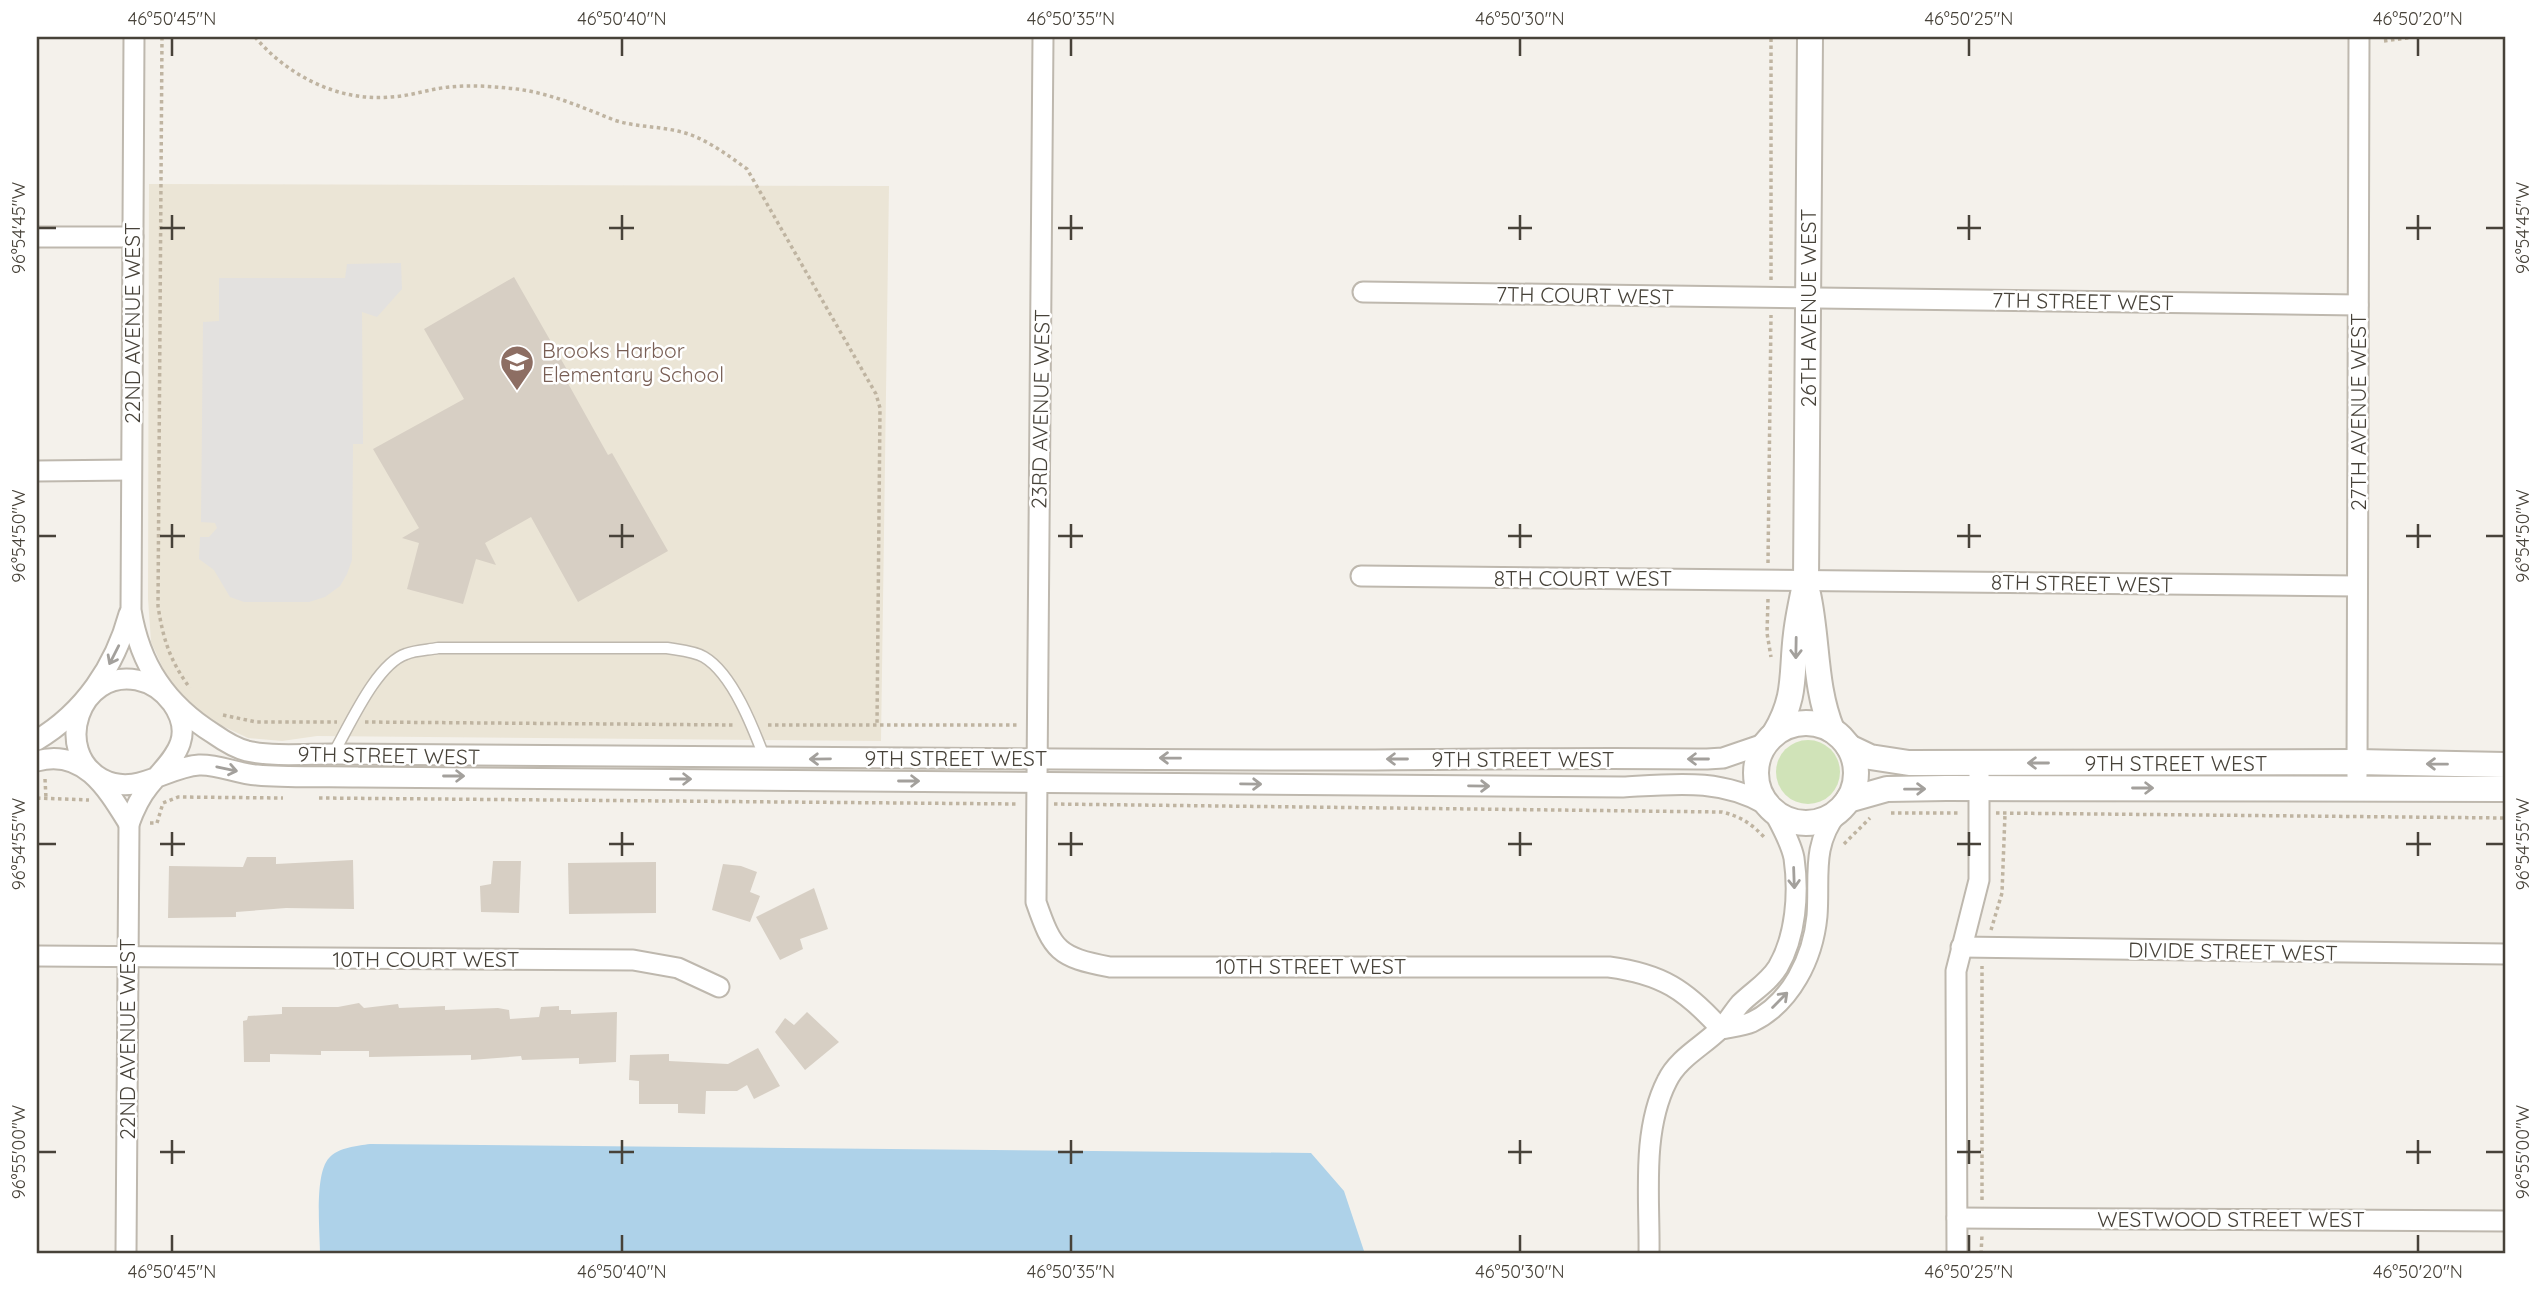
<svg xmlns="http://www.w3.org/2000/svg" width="2542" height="1291" font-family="Quicksand,sans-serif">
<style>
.education{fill:#ebe5d6}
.green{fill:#d0e3b8}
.parking{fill:#e3e1df}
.water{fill:#aed2e9}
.building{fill:#d7cfc4}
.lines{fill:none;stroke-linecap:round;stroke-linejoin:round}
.service-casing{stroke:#beb8ae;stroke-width:13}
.minor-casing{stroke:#beb8ae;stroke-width:23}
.tertiary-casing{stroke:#beb8ae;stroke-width:28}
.path{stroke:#bfb4a1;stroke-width:3.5;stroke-dasharray:3.5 3.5;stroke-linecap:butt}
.service{stroke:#fff;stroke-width:10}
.minor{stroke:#fff;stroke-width:19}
.tertiary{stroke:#fff;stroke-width:24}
.oneway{stroke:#a3a09c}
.ticks{fill:none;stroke:#474239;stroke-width:2.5}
.labels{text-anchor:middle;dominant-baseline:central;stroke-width:5;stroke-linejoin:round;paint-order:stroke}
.street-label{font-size:21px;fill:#474239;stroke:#fff}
.education-label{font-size:21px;fill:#785e54;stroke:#fff;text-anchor:start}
.neatline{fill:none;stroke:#474239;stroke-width:2.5}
.ticks-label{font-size:18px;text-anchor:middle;fill:#474239}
</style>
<rect width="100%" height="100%" fill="#f4f1eb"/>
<path class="education" d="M149,184L889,186L881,741L317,736L282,741L248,738L216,723L190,704L168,679L151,642L148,599Z"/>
<circle class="green" cx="1808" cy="772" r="32"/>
<path class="parking" d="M401,263L402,289L377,317L362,312L363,444H353L352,560L347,574L340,586L325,597L309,602H244L230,597L214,570L199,559L200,537H209L217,528L215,523L201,522L203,322L219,321V278H345L347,264Z"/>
<path class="water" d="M370,1144L1311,1153L1344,1191L1365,1254H320C320,1232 314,1174 329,1158C339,1147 357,1146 370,1144Z"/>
<g class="building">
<path d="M514,277L570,375L565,378L608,455L612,453L668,551L578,602L531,517L485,543L496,565L476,559L463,604L407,589L419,543L402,538L419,528L373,449L464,399L424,329Z"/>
<path d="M247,857H276V864L353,860L354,909L286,908L236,912V917L168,918L169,866L243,867Z"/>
<path d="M493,861H521L519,913L481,912L480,886L491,884Z"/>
<path d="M656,862V913L569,914L568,863Z"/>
<path d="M723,864L741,866L757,872L750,892L760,896L750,922L712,910Z"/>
<path d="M814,888L828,929L800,939L803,949L780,960L756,917Z"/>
<path d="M359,1003L364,1008L398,1004L399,1008L445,1006V1010L498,1008L509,1010L510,1019L539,1017L541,1007L559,1006V1010H571V1014L617,1012L616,1062L579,1064V1058L522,1060L521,1056L471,1060V1055L369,1057V1051H321V1055L270,1054V1062H244L243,1021L247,1020L248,1016L282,1014V1007H338Z"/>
<path d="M807,1012L839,1042L805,1070L775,1032L785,1018L794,1025Z"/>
<path d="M758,1048L780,1086L754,1099L747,1085L737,1091H706L705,1114L678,1113V1104H639V1081L629,1080L630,1055L669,1054V1061L728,1064Z"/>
</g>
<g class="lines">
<g class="service-casing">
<path id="service" d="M333,754C349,727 376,664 406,654C416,650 428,650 438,648H667C678,650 694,651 704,657C733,674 754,730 765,759"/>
</g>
<g class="minor-casing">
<g id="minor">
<path d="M134,37L131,610C140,665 166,704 214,734C224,741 235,748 247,751C274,757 305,754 333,754C660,759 987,759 1314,760C1445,760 1576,757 1707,759L1723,758L1764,744"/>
<path d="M1043,37L1036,902C1053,951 1058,957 1110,967H1609C1662,974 1686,990 1721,1029"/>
<path d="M37,237H133"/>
<path d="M1363,292L2358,305"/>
<path d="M37,471L131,470"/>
<path d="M1361,576L2357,586"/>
<path d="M37,740C84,712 115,666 129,614"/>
<path d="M37,761C84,748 108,790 129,824"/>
<path d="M2357,776L2359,37"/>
<path d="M1961,947L2505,954"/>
<path d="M37,956L633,960L678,968L719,987"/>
<path d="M1721,1029C1730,1027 1743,1026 1752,1022C1791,1003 1813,958 1817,916C1820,878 1811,846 1837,813"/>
<path d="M1957,1218L2505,1221"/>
<path d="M126,1254L129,824C134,810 140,797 149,786C169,761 198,740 172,703C163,691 152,683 137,680C80,669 52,751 102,779C136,797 166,767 199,765C218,764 238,774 257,775C290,778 325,776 358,777L1623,787C1675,784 1721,778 1767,805"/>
<path d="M1649,1254C1650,1199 1641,1132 1667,1081C1678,1058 1703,1046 1720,1029C1728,1022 1733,1012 1740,1004C1753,991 1768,983 1778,967C1796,936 1799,893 1794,858C1791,843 1782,827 1775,814"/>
<path d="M1957,1254L1956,971L1979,880V774"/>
</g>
</g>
<g class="tertiary-casing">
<g id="tertiary">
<path d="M1808,594C1818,640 1814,686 1832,730"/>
<circle cx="1806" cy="773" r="50"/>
<path d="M1775,733C1797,696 1791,674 1796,634C1798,616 1802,598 1806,580L1810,37"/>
<path d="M1849,747L1870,757L1909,763L2357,762L2505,765"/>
<path d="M1848,800L1887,789L1946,788L2505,789"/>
</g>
</g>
<g class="path">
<path d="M162,37L158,606C163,639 170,661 190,688"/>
<path d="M255,37C288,76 339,102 391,97C411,96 429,89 449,87C468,85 488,86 507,88C546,91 579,106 614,120C635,127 656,126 677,131C703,136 726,154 747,169L876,394L880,408L877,726"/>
<path d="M2384,41L2414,37"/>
<path d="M1771,280V37"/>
<path d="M1768,563L1771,315"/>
<path d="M1768,599L1767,633L1771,657"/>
<path d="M223,715L256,722H337"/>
<path d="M365,722L736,725"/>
<path d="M768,725H1018"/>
<path d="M45,779L46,798"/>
<path d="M37,798L89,800"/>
<path d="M319,798L1018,804"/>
<path d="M1054,804L1722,812C1740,816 1752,824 1765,838"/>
<path d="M1891,813H1961"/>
<path d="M1996,813L2505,818"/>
<path d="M150,823H157L163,803L178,797L283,798"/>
<path d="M1844,844L1870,818"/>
<path d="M1991,930L2002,893L2005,814"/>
<path d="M1982,1200V966"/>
<path d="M1981,1254L1982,1235"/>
</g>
<use href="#service" class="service"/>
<use href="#minor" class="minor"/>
<use href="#tertiary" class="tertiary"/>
</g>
<defs><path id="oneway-shaft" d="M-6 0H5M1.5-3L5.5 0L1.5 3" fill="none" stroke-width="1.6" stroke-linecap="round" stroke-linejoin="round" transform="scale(1.75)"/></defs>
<g class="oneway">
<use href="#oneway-shaft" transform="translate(1796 648) rotate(91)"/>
<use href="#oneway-shaft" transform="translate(114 655) rotate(117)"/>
<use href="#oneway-shaft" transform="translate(1170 758) rotate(-179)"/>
<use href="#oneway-shaft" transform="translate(820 759) rotate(179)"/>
<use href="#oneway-shaft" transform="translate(1397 759) rotate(180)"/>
<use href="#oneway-shaft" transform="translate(1698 759) rotate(-180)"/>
<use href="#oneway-shaft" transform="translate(2038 763) rotate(180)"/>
<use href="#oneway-shaft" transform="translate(2437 764) rotate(-179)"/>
<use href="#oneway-shaft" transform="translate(227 769) rotate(12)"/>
<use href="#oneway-shaft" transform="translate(454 776)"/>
<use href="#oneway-shaft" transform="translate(681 779)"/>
<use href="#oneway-shaft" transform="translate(909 781)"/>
<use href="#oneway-shaft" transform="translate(1251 784) rotate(1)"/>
<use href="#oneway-shaft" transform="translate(1479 786) rotate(1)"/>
<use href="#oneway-shaft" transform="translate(2143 788)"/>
<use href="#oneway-shaft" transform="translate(1915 789) rotate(-1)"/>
<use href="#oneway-shaft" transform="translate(1794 878) rotate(88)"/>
<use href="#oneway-shaft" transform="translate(1780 1000) rotate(-45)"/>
</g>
<path class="ticks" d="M172,38V56M622,38V56M1071,38V56M1520,38V56M1969,38V56M2418,38V56M172,215V240M622,215V240M1071,215V240M1520,215V240M1969,215V240M2418,215V240M38,228H56M160,228H185M609,228H634M1058,228H1083M1508,228H1532M1957,228H1981M2406,228H2431M2486,228H2504M172,524V548M622,524V548M1071,524V548M1520,524V548M1969,524V548M2418,524V548M38,536H56M160,536H185M609,536H634M1058,536H1083M1508,536H1532M1957,536H1981M2406,536H2431M2486,536H2504M172,832V856M622,832V856M1071,832V856M1520,832V856M1969,832V856M2418,832V856M38,844H56M160,844H185M609,844H634M1058,844H1083M1508,844H1532M1957,844H1981M2406,844H2431M2486,844H2504M172,1140V1164M622,1140V1164M1071,1140V1164M1520,1140V1164M1969,1140V1164M2418,1140V1164M38,1152H56M160,1152H185M609,1152H634M1058,1152H1083M1508,1152H1532M1957,1152H1981M2406,1152H2431M2486,1152H2504M172,1235V1252M622,1235V1252M1071,1235V1252M1520,1235V1252M1969,1235V1252M2418,1235V1252"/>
<defs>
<g id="school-pin" transform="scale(1.75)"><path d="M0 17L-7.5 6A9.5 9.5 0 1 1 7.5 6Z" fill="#8d6e63" stroke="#fff"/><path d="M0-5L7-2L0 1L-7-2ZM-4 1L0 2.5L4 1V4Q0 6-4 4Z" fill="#fff"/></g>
</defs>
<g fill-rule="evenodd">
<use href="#school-pin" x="517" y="362"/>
</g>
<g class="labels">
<g class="street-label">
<text transform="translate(1585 295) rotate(1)">7TH COURT WEST</text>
<text transform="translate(2083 301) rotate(1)">7TH STREET WEST</text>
<text transform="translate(1808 308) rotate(-90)">26TH AVENUE WEST</text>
<text transform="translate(132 323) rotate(-90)">22ND AVENUE WEST</text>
<text transform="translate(1040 409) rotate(-89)">23RD AVENUE WEST</text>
<text transform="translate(2358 412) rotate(-90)">27TH AVENUE WEST</text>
<text x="1583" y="578">8TH COURT WEST</text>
<text transform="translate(2082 583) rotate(1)">8TH STREET WEST</text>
<text transform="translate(389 755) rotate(1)">9TH STREET WEST</text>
<text x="956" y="758">9TH STREET WEST</text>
<text x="1523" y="759">9TH STREET WEST</text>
<text x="2176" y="763">9TH STREET WEST</text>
<text transform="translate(2233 951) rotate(1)">DIVIDE STREET WEST</text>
<text x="426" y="959">10TH COURT WEST</text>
<text x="1311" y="966">10TH STREET WEST</text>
<text transform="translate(127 1039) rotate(-90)">22ND AVENUE WEST</text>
<text x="2231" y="1219">WESTWOOD STREET WEST</text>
</g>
<g class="education-label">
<text x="542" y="350">Brooks Harbor<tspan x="542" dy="24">Elementary School</tspan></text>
</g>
</g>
<rect width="2542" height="1291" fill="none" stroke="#ffffff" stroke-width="77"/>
<rect x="38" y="38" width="2466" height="1214" class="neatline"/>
<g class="ticks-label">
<text x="172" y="25">46°50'45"N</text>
<text x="622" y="25">46°50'40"N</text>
<text x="1071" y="25">46°50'35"N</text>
<text x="1520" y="25">46°50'30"N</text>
<text x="1969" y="25">46°50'25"N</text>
<text x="2418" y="25">46°50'20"N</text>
<text transform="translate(2523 228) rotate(-90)" y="6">96°54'45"W</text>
<text transform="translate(19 228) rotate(-90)" y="6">96°54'45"W</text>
<text transform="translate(2523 536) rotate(-90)" y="6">96°54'50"W</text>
<text transform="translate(19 536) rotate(-90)" y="6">96°54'50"W</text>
<text transform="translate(2523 844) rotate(-90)" y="6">96°54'55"W</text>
<text transform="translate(19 844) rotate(-90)" y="6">96°54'55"W</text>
<text transform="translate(2523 1152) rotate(-90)" y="6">96°55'00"W</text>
<text transform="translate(19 1152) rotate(-90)" y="6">96°55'00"W</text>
<text x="172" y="1278">46°50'45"N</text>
<text x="622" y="1278">46°50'40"N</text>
<text x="1071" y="1278">46°50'35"N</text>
<text x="1520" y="1278">46°50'30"N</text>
<text x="1969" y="1278">46°50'25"N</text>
<text x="2418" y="1278">46°50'20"N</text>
</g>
</svg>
